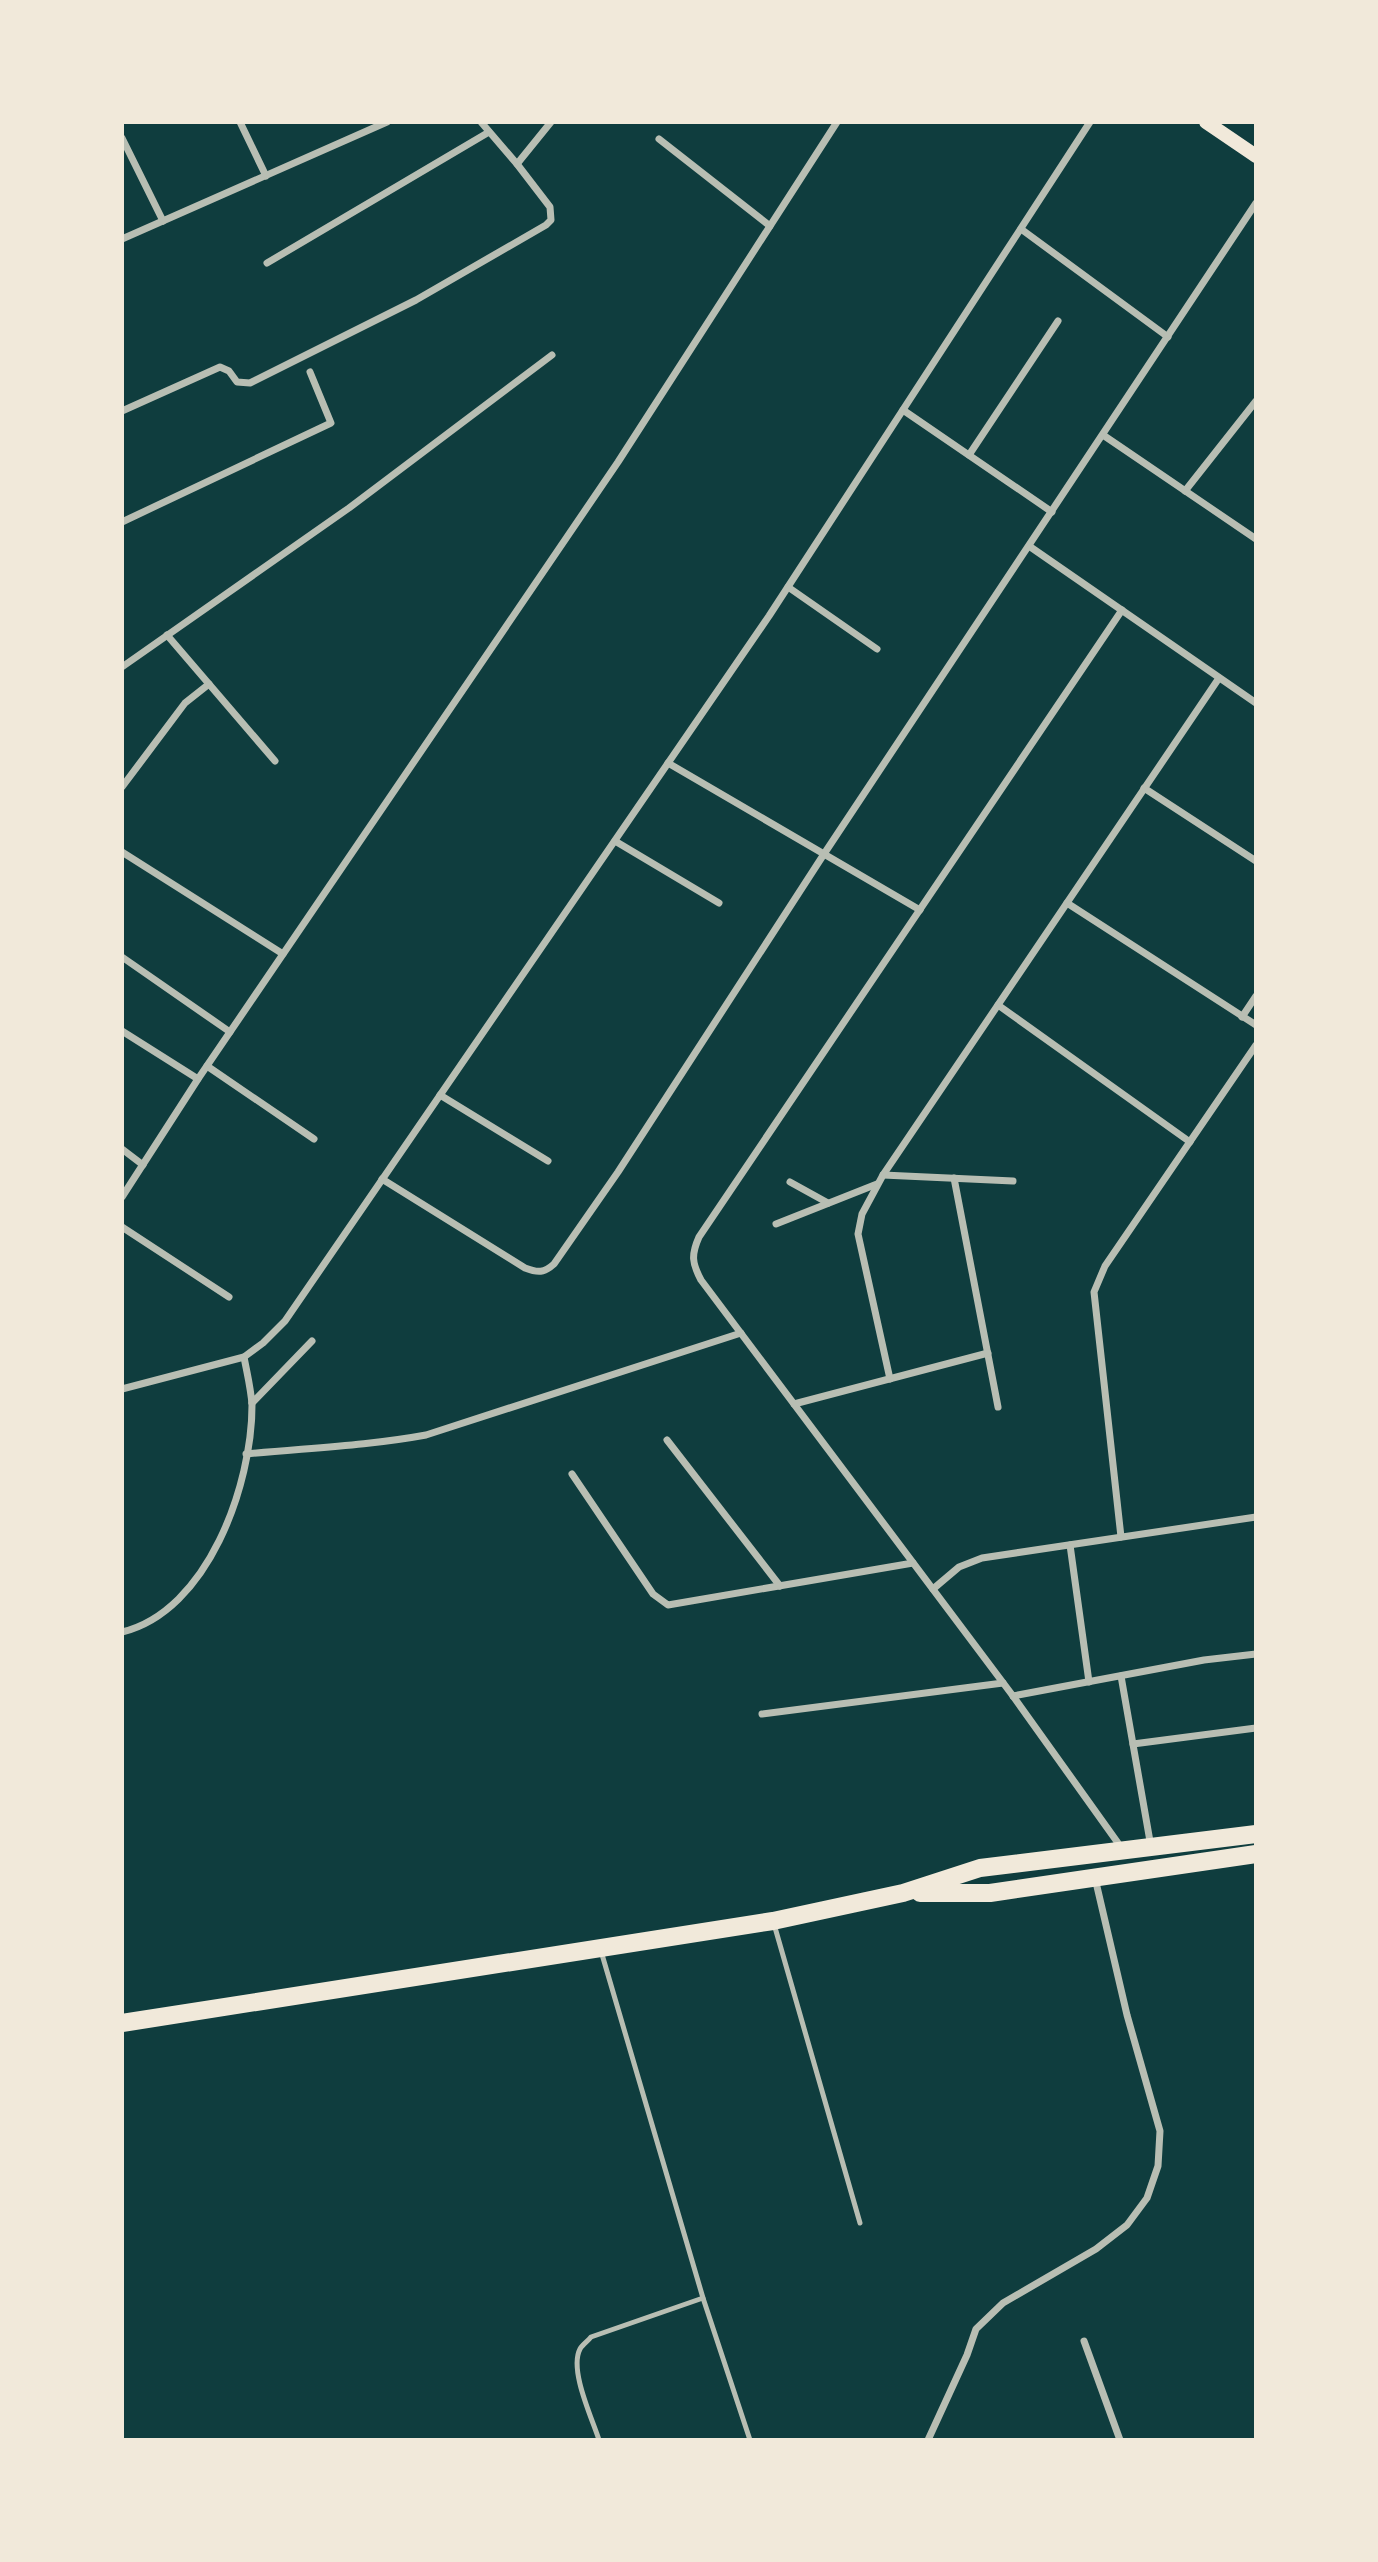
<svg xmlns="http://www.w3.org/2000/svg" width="1378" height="2562" font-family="Rubik,sans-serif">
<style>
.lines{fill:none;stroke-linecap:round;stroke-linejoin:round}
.service{stroke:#b8beb3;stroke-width:5}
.minor{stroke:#b8beb3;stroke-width:7}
.secondary{stroke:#f1e9da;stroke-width:14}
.primary{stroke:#f1e9da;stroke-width:18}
</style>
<rect width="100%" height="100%" fill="#0f3d3e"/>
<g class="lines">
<g class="service">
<path d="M774,1924L860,2223"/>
<path d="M601,1951L703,2298L750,2440"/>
<path d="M599,2440C592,2418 569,2370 580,2349C582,2345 588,2341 591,2337L703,2298"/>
</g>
<g class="minor">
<path d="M240,122L266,176"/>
<path d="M122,138L163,221"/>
<path d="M659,139L770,226"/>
<path d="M517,164L551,122"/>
<path d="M1021,229L1168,337"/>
<path d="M122,239L387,122"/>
<path d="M267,263L489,132"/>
<path d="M903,410L1052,512"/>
<path d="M122,411L220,367L229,371L237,382L250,383L416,300L546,225L551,220L550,207L517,164L481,122"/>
<path d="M1103,435L1256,539"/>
<path d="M969,455L1058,321"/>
<path d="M1185,491L1256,401"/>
<path d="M122,522L331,423L310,372"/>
<path d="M1029,546L1256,703"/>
<path d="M788,587L877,649"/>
<path d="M1122,610L699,1237C691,1255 692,1263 701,1280L1013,1696L1123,1850"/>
<path d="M167,635L275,761"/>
<path d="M122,667L349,508L552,355"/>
<path d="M668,763L920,910"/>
<path d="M122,787L185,703L209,684"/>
<path d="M1144,788L1256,861"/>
<path d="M615,841L719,903"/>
<path d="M122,852L283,954"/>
<path d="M1067,903L1256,1025"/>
<path d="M122,957L230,1032"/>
<path d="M998,1005L1190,1142"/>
<path d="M1242,1017L1256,996"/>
<path d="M122,1031L198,1079"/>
<path d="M207,1066L314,1139"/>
<path d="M440,1095L548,1161"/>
<path d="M122,1149L143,1165"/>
<path d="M883,1175L1013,1181"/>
<path d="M954,1178L998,1407"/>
<path d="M382,1179L525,1268C538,1273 544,1273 554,1264L618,1172L824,854L1256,203"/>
<path d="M790,1182L828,1203"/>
<path d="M122,1197L198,1079L618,462L837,122"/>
<path d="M776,1224L877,1184"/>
<path d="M122,1227L229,1297"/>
<path d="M890,1379L858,1234L862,1214L883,1175L1219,678"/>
<path d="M122,1389L244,1357L263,1343L285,1321L769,616L1090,122"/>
<path d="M252,1403L312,1341"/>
<path d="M794,1404L988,1353"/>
<path d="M667,1440L780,1586"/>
<path d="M246,1454C306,1448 366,1446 426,1435L741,1333"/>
<path d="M572,1474L653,1594L668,1605L913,1563"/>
<path d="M1121,1537L1094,1292L1105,1266L1256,1045"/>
<path d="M1070,1545L1089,1682"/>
<path d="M933,1589L959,1567L982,1558L1256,1517"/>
<path d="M122,1632C208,1611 252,1485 252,1405C251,1389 247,1373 244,1357"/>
<path d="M1121,1676L1151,1847"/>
<path d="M1013,1696L1204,1660L1256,1654"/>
<path d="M762,1714L1003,1683"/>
<path d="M1133,1744L1256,1728"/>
<path d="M1084,2341L1120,2440"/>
<path d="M928,2440L967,2355L976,2329L1003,2303L1096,2249L1127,2225L1147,2198L1158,2166L1160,2131L1127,2015L1095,1878"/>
</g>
<path class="secondary" d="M1206,122L1256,156"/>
<g class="primary">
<path d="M920,1893H990L1256,1854"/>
<path d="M122,2023L773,1921L903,1893L980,1868L1256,1834"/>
</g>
</g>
<rect width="1378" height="2562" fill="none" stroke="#f1e9da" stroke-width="248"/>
</svg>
